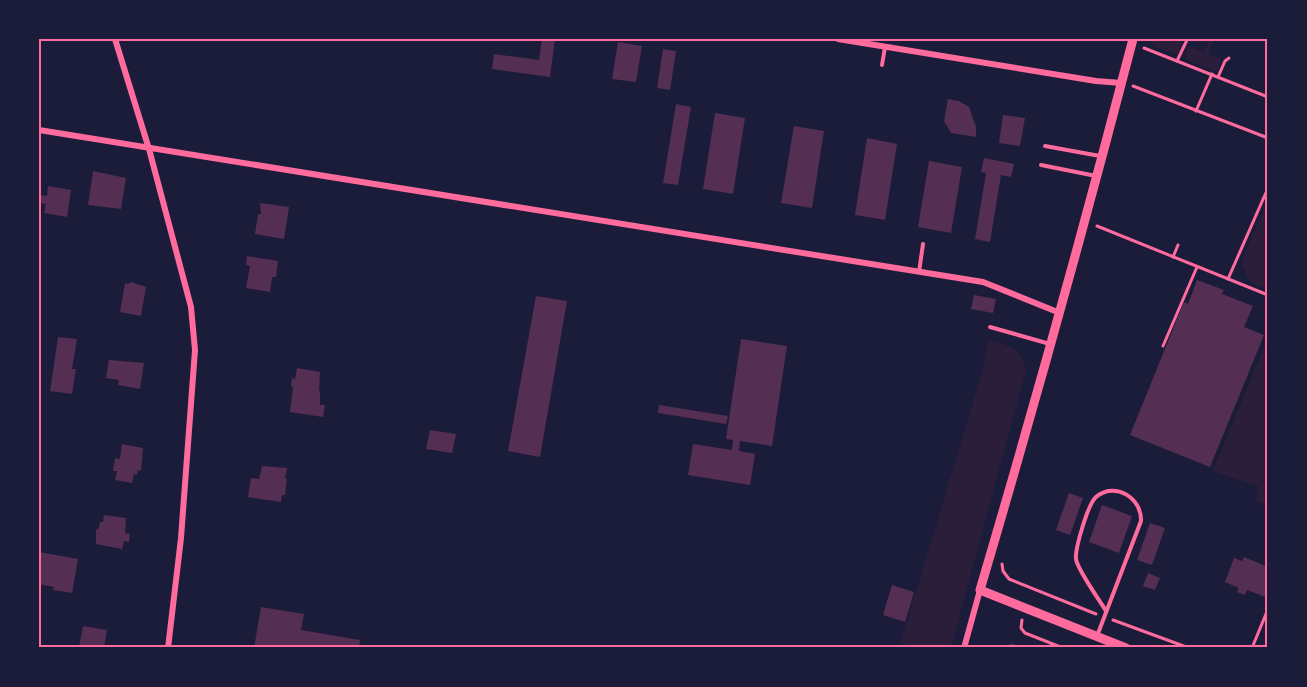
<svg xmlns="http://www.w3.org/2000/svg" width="1307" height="687" font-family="'Public Sans',sans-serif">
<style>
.green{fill:#2a1e3b}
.building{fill:#542f53}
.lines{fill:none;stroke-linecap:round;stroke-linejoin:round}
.path{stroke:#ff6b9d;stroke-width:3}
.service{stroke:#ff6b9d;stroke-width:4}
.minor{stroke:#ff6b9d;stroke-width:6}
.tertiary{stroke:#ff6b9d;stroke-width:9}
.neatline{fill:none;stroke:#ff6b9d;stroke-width:2}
</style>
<rect width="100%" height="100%" fill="#1b1b3a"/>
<g class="green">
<path d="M1152,39H1173L1184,44L1179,56L1151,45Z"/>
<path d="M1210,39H1214L1208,54L1221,59L1218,69L1213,71L1187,60L1185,55L1188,46L1204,52Z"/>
<path d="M1268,199V284L1261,287L1250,282L1241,263Z"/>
<path d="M1268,338V506L1255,501L1259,487L1213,471Z"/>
<path d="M988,339C1007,346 1022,347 1026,370L951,648H899L983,369Z"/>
</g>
<g class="building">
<path d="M542,39H555L550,77L492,69L494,54L539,60Z"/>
<path d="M618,42L642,46L636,82L612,79Z"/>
<path d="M663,49L676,51L670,90L657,88Z"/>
<path d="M948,99L959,101L969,107L976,127V137L951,133L944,121Z"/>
<path d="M676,104L691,107L678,185L663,183Z"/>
<path d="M715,113L745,118L733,194L703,189Z"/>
<path d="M1003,115L1025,118L1020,146L999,143Z"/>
<path d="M794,126L824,131L812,208L781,203Z"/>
<path d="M867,138L897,144L885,220L855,215Z"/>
<path d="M984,158L1014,164L1011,177L1001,175L990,242L975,239L986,173L981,172Z"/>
<path d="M929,161L962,167L951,233L918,227Z"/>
<path d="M93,171L126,178L121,209L88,205Z"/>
<path d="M48,186L71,190L67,217L44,213L46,204L40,203L41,195L47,196Z"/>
<path d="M260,203L289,207L284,239L255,234L258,214H261Z"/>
<path d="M247,256L278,261L276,277H272L270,292L246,288L250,266L246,265Z"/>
<path d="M1197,280L1224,290L1222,294L1253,306L1244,327L1264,335L1210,467L1130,435L1184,302L1188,304Z"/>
<path d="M131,282L146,287L141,316L120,312L125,283L128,284Z"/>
<path d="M974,295L996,299L993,313L971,309Z"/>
<path d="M536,296L567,301L540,457L508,451Z"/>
<path d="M58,337L77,339L72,369H76L72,394L50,391Z"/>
<path d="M741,339L787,346L772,446L740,441L739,451L755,454L750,485L688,475L693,444L732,450L733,440L726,439Z"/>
<path d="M109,360L144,363L140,389L118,385L119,380L106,378Z"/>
<path d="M297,368L320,372L319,391H320V405H325L323,417L290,412L293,387L291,386L292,378L295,379Z"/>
<path d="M659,405L728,416L726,424L658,413Z"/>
<path d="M430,430L456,434L452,453L426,449Z"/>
<path d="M122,444L143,448L141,471L138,470L137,475L134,474L132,483L115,480L117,471H113L115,458L120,459Z"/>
<path d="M262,466L287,468L285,478L287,479L285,495H282L281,502L248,497L251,478L259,479Z"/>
<path d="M1069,493L1083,498L1070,535L1056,530Z"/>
<path d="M1102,505L1132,516L1119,553L1089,542Z"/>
<path d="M104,515L126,518L125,533L130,534L129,542L124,541L122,549L96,544V530L99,528L100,522H103Z"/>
<path d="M1150,523L1165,528L1152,565L1137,560Z"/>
<path d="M39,552L78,559L72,593L53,590L54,587L39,584Z"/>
<path d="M1244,557L1268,567V604L1265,603L1268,598L1247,590L1245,595L1237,592L1239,588L1225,582L1234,558L1242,561Z"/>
<path d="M1148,573L1160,578L1155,590L1143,586Z"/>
<path d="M892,585L914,592L905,622L883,615Z"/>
<path d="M261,607L304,614L301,630L360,640L359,648H254Z"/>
<path d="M83,626L107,630L104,648L79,647Z"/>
<path d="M1011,643L1024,648H1009Z"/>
</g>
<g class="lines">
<g class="path">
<path d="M1144,48L1268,97"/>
<path d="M1177,61L1187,40"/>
<path d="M1218,77L1225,61L1229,58"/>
<path d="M1133,86L1268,138"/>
<path d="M1268,106V123"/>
<path d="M1196,111L1212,74"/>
<path d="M1097,226L1268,295"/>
<path d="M1173,257L1178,245"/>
<path d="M1228,279L1268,188"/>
<path d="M1163,346L1197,267"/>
<path d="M1002,564L1003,571L1009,579L1096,614"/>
<path d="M1022,620L1021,628L1025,633L1063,648"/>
<path d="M1113,620L1189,648"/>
<path d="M1252,648L1268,609"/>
</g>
<g class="service">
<path d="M882,65L885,47"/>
<path d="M1045,146L1100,156"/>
<path d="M1041,165L1096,176"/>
<path d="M919,272L923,244"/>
<path d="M990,327L1050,344"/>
<path d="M1097,636L1141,521C1142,498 1115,481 1096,497C1088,504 1075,548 1076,559C1077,569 1100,601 1106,611"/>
</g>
<g class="minor">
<path d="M115,39L149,149L191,307L195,350L181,538L168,648"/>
<path d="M838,39L1096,81L1121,83"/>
<path d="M39,130L983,282L1060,313"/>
<path d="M964,648L980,590"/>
</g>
<path class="tertiary" d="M1126,648L980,590C1034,407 1085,224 1133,39"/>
</g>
<rect width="1307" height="687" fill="none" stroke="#1b1b3a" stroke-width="81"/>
<rect x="40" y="40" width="1226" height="606" class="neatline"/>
</svg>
